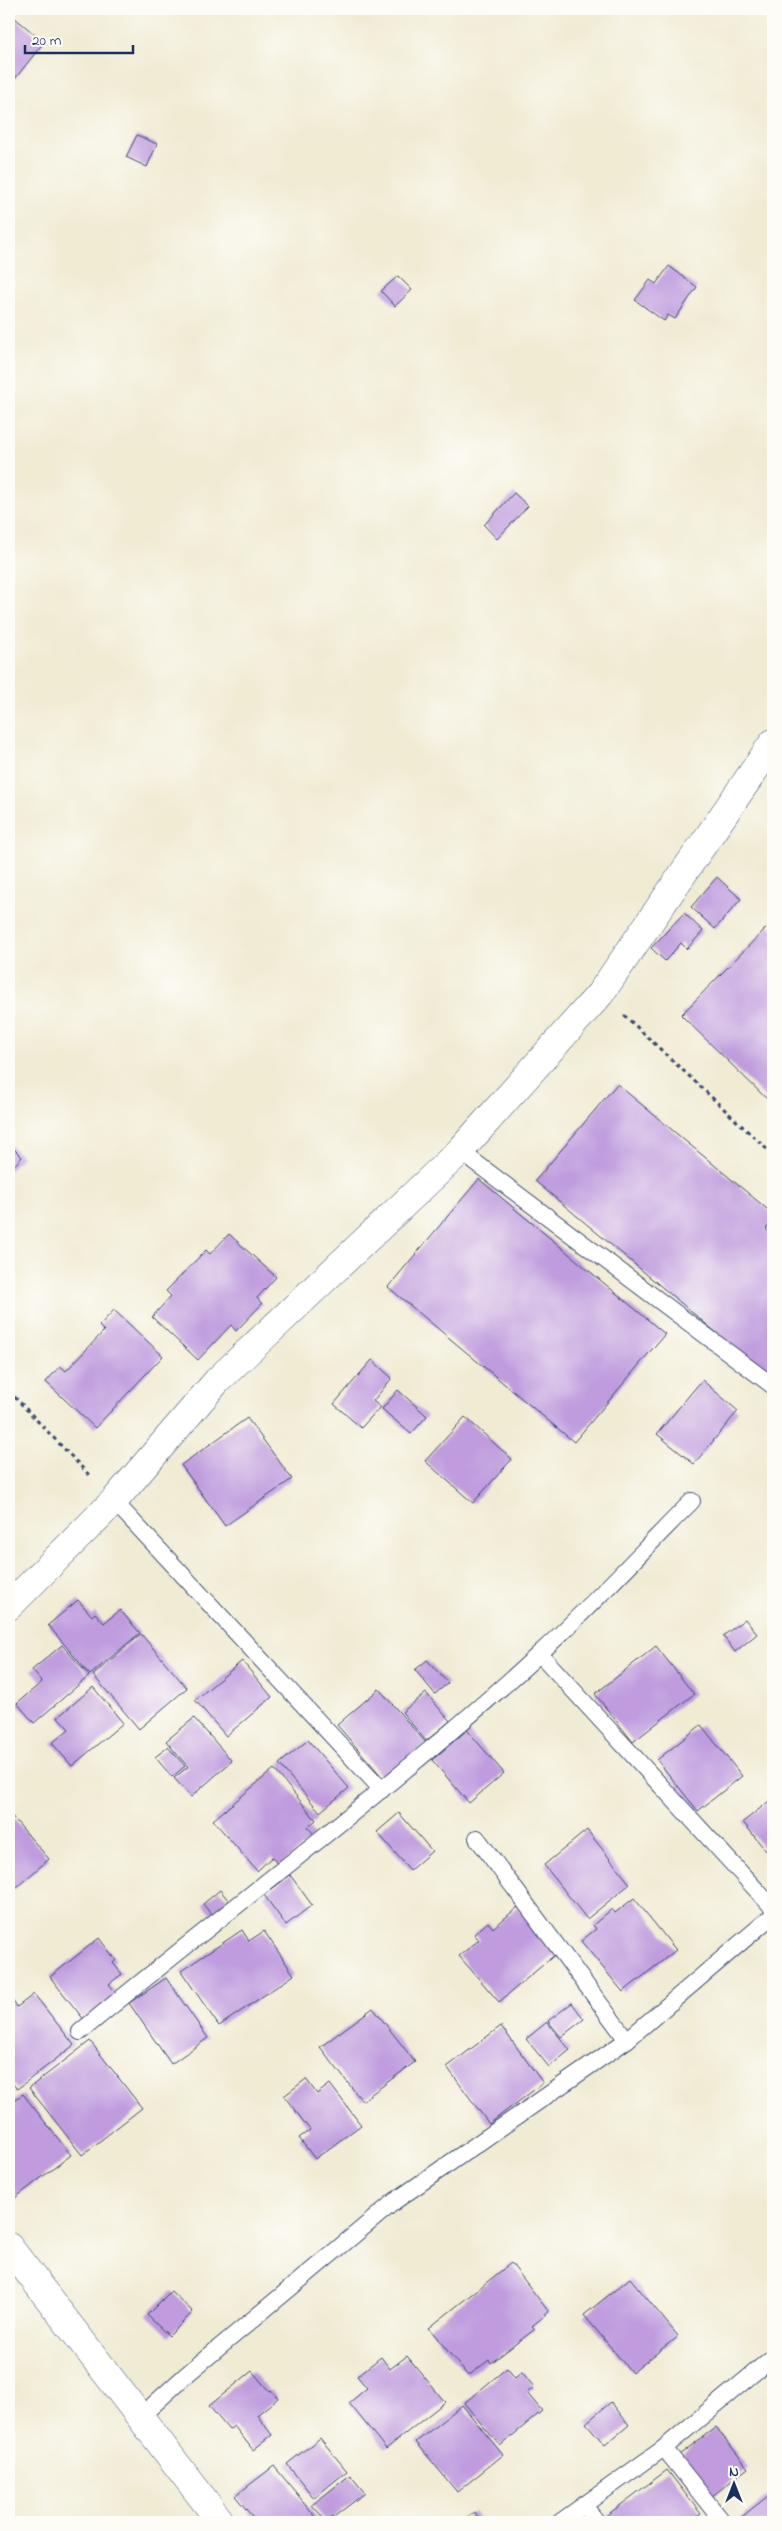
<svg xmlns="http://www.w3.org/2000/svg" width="782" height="2531" font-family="'Indie Flower',sans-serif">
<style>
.building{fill:#c09cde}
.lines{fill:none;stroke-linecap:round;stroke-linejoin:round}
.service-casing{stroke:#3b4b70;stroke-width:18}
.minor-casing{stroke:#3b4b70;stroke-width:29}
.path{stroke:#3b4b70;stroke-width:3;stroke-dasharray:4 4;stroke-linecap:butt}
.service{stroke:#fff;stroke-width:16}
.minor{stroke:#fff;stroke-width:28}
</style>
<rect width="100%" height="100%" fill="#fdfcf7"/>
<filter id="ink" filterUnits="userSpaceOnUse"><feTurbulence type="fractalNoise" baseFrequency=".02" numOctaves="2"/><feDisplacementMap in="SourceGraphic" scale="10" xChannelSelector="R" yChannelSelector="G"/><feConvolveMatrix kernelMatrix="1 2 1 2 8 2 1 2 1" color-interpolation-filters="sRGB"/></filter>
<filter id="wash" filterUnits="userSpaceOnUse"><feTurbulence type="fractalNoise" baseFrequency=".0096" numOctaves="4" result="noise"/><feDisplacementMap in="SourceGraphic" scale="20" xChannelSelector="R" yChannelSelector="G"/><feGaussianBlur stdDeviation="1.12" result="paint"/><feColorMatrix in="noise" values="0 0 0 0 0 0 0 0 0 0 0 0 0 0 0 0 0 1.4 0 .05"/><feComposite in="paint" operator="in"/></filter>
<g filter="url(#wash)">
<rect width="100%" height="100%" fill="#f0ebd3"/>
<g id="blocks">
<g class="building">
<path d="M9,13L44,42L14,80L9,76Z"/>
<path d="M137,135L157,144L147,167L126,157Z"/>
<path d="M669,266L697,287L675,319L668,315L664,321L635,300L650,280L656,284Z"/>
<path d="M398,276L412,290L395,306L381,291Z"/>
<path d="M514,493L528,506L497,539L484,525Z"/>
<path d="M717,877L741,899L715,929L691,907Z"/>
<path d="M684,913L703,931L687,949L681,943L665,961L651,948Z"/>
<path d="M769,925L773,929V1105L681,1015Z"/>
<path d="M617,1084L773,1214V1220L766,1229L773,1235V1380L535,1181Z"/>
<path d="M9,1144L22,1157L9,1171Z"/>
<path d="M479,1179L665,1334L574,1442L388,1287Z"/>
<path d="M229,1234L276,1277L257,1298L262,1304L236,1331L231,1325L198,1360L152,1317L171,1296L166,1291L206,1250L210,1254Z"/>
<path d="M114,1310L163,1356L95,1428L46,1382L60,1366L66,1371L104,1331L99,1326Z"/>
<path d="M372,1360L392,1378L373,1401L380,1407L361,1428L334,1404Z"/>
<path d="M702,1380L738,1411L694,1464L657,1434Z"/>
<path d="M398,1390L427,1416L411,1434L382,1409Z"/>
<path d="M465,1417L512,1459L473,1503L425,1461Z"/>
<path d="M247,1418L292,1479L225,1526L181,1465Z"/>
<path d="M78,1600L92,1616L95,1613L104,1623L120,1610L140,1633L90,1675L48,1625Z"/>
<path d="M745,1619L757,1634L735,1652L723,1636Z"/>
<path d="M141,1634L187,1688L139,1729L93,1675Z"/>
<path d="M62,1645L89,1676L34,1723L17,1703L42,1682L32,1670Z"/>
<path d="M656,1646L694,1694L633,1742L595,1694Z"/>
<path d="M427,1660L448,1683L435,1694L415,1670Z"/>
<path d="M242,1661L272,1697L226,1736L195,1700Z"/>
<path d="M93,1687L123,1723L72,1766L52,1743L69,1729L58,1717Z"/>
<path d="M379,1689L426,1743L384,1779L337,1725Z"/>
<path d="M426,1693L450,1721L426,1741L402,1712Z"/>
<path d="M194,1718L232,1761L191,1797L174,1778L188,1767L166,1741Z"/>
<path d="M701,1725L742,1776L698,1811L657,1760Z"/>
<path d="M467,1730L504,1773L469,1803L432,1760Z"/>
<path d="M308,1740L349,1788L320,1812L279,1764Z"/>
<path d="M168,1747L185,1766L172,1777L155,1757Z"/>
<path d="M274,1769L316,1820L308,1827L315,1836L279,1866L272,1857L257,1871L213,1820Z"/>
<path d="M773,1798V1845L766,1851L743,1822Z"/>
<path d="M9,1813L49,1859L9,1894Z"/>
<path d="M399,1813L432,1851L410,1870L377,1832Z"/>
<path d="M587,1830L630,1884L587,1919L544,1865Z"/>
<path d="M290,1875L312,1905L286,1925L264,1895Z"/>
<path d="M220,1890L232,1905L215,1919L203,1904Z"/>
<path d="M634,1898L676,1950L623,1992L581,1941L596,1929L593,1925L612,1909L615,1913Z"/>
<path d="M518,1907L557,1953L499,2002L459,1956L479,1940L474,1934L488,1922L493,1928Z"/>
<path d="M242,1930L249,1941L264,1931L294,1975L219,2026L181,1971Z"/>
<path d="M99,1938L116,1960L113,1963L122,1974L109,1984L118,1995L85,2021L50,1977Z"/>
<path d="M166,1978L208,2038L171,2064L129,2003Z"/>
<path d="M34,1994L74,2045L17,2089L9,2079V2002L12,2000L17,2007Z"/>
<path d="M572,2003L584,2019L561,2037L548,2021Z"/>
<path d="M373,2008L415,2062L362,2101L320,2047Z"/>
<path d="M547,2022L570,2050L549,2067L526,2039Z"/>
<path d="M501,2026L543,2083L489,2124L447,2067Z"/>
<path d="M90,2041L142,2108L82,2155L29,2088Z"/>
<path d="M306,2079L317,2094L330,2084L361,2125L315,2159L299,2138L310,2130L284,2096Z"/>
<path d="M9,2090L14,2096L9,2100Z"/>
<path d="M23,2094L71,2155L11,2201L9,2198V2104Z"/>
<path d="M511,2263L549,2312L532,2326L535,2329L491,2363L489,2360L468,2376L429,2328Z"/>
<path d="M630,2278L678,2336L632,2373L584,2315Z"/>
<path d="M171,2291L193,2312L169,2336L147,2315Z"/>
<path d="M407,2356L445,2402L386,2449L349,2403L367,2388L357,2376L381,2357L390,2369Z"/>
<path d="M507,2368L515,2378L522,2372L534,2387L527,2393L542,2411L500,2446L464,2403Z"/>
<path d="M252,2371L269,2391L271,2390L278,2398L257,2415L272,2435L253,2450L234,2426L229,2430L209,2406Z"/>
<path d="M611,2402L629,2425L605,2445L586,2423Z"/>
<path d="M462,2405L503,2455L457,2492L416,2442Z"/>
<path d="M716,2427L748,2468L711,2497L679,2455Z"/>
<path d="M320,2438L347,2471L314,2498L287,2464Z"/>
<path d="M274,2466L320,2522H257L235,2496Z"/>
<path d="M667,2470L701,2514L690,2522H611L606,2516Z"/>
<path d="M350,2475L365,2493L327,2522L312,2505Z"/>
<path d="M773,2492V2522H742L739,2519Z"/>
<path d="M474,2512L482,2522H461Z"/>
</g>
</g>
</g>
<g filter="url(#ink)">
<use href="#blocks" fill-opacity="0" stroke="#3b4b70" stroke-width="1"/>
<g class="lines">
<g class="service-casing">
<g id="service">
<path d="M460,1151L773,1386"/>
<path d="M114,1501L382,1790"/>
<path d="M540,1654L773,1908"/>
<path d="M477,1838L627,2040"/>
<path d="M80,2032C233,1905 393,1788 539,1654C592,1606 641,1552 692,1501"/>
<path d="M139,2418L186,2375L395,2201L627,2040L773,1915"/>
<path d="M664,2448L723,2522"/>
<path d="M583,2504L597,2522"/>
<path d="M560,2522L664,2448L773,2357"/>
</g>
</g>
<g class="minor-casing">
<g id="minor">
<path d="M9,1606L114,1501L217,1381L460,1151L600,994L773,743"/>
<path d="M9,2247L221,2522"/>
</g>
</g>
<g class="path">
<path d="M624,1015L773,1155"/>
<path d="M9,1391L91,1477"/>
</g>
<use href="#service" class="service"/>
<use href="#minor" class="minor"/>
</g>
</g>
<rect width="782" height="2531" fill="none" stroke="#fdfcf7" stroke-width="30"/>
<g transform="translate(734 2484)" stroke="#fdfcf7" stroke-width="4" paint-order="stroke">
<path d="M0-4L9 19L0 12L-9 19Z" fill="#1b2f5e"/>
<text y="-8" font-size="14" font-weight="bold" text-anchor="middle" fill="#1b2f5e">N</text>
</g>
<path d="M25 45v8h108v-8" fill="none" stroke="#1b2f5e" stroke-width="2.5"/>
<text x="32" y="45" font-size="15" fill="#1b2f5e" stroke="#fdfcf7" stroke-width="4" paint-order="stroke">20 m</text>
</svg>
